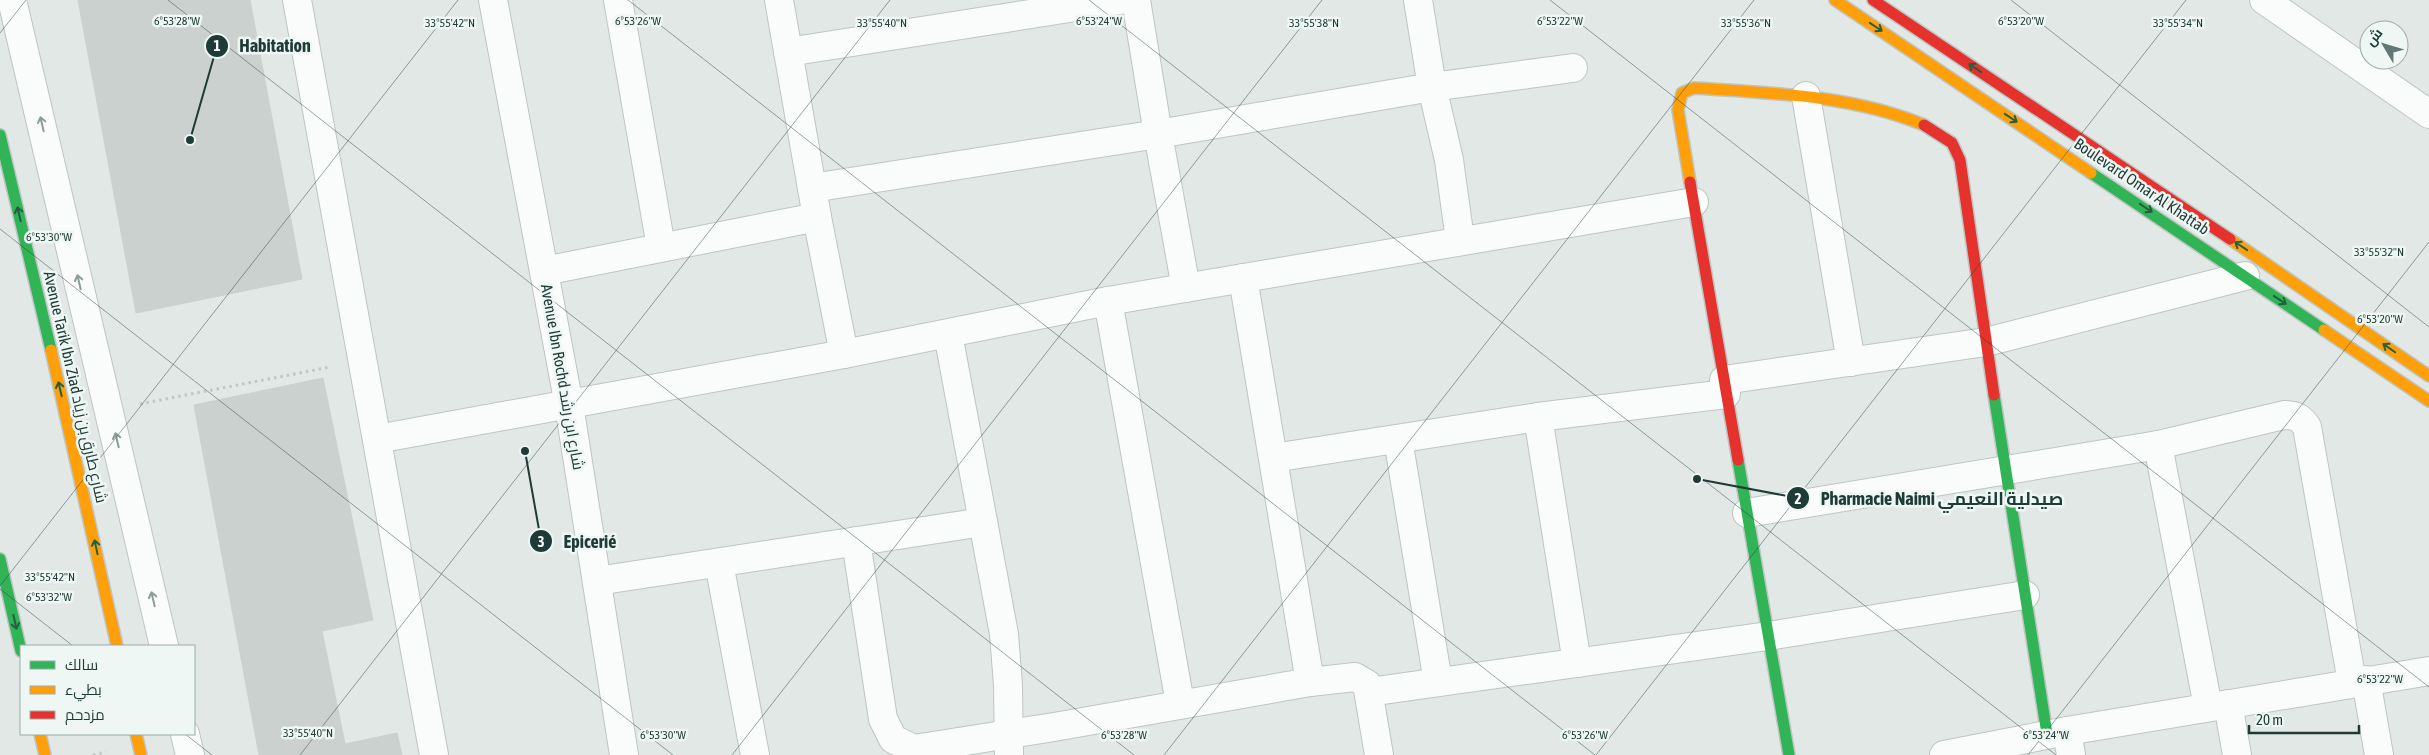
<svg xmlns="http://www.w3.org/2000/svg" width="2429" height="755" font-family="'Asap Condensed',Cairo,sans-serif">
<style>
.building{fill:#cbd1cf;stroke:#cad1ce}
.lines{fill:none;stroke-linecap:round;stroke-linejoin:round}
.street-casing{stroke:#bec5c2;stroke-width:30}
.fast-casing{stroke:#bdc6c3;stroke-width:14}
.slow-casing{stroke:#bdc6c3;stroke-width:14}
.jam-casing{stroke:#bdc6c3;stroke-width:14}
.path{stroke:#bfc8c7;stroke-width:3;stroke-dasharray:2.5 4;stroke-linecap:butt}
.street{stroke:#fafcfb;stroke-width:28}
.fast{stroke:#30b455;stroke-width:11}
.slow{stroke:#ff9f0a;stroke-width:11}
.jam{stroke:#e5322d;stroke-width:11}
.oneway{stroke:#245f40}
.oneway2{stroke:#8c9c99}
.ticks{fill:none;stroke:#1f3b37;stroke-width:1;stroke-opacity:0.45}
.labels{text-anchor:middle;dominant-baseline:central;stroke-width:5;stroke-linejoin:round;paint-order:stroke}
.street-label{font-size:16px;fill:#1f3b37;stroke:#eef7f4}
.ticks-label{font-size:12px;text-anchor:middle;fill:#1f3b37;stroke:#eef7f4;stroke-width:5;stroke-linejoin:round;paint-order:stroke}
.leader{fill:none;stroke:#1f3b37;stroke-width:2}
.callout-dot{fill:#1f3b37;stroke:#eef7f4;stroke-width:2}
.mark-label{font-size:15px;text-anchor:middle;font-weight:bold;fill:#fff}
.callout-label{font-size:18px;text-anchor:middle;font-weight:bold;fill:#1f3b37;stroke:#eef7f4;stroke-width:5;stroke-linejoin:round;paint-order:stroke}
</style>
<rect width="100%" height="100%" fill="#e1e8e5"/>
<g class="building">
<path d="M78,0H250L302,279L136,313Z"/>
<path d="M323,378L373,620L322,631L345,744L397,733L402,755H259L194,405Z"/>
</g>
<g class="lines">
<g class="street-casing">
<g id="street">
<path d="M12,0L164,646"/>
<path d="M297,0L434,755"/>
<path d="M493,0L569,405L624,755"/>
<path d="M618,0L661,247"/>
<path d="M779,0L817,217L844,354"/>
<path d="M1136,0L1158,134L1186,288"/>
<path d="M1418,0L1432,87L1449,160L1460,240"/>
<path d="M2264,0L2429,114"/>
<path d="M788,52L1120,0"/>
<path d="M1806,96L1851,362"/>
<path d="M812,188L1158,134L1432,87L1573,68"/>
<path d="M544,271L817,217"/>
<path d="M1243,278L1310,682"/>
<path d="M1108,301L1180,703"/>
<path d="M948,334L1004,634L1008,685L1009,755"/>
<path d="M1724,380L1986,342L2245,276"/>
<path d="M1538,417L1577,663"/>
<path d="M377,439L844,354L1108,301L1694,202"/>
<path d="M1398,439L1438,682"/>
<path d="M2158,445L2208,707"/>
<path d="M1273,458L1538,417L1726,394"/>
<path d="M1747,513L2158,445L2284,415C2296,415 2301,418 2307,427L2352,682"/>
<path d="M856,541L883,719L893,739L914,749L1054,727L1310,682L1355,677L1367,684L1379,755"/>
<path d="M719,563L755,755"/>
<path d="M597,581L983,522"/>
<path d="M2366,680L2379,755"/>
<path d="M1369,692L1768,636L2025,595"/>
<path d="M2228,704L2237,755"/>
<path d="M2067,731L2071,755"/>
<path d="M185,734L190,755"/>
<path d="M1944,755L2067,731L2429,671"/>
</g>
</g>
<g class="fast-casing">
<g id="fast">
<path d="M0,135L51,350"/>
<path d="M2091,173L2324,330"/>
<path d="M1994,395L2047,734"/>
<path d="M1738,460L1789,755"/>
<path d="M0,559L21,651"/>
</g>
</g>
<g class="slow-casing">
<g id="slow">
<path d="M1835,0L2091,173"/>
<path d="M1690,182L1678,110L1682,93L1694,88C1771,93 1852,95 1924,125"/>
<path d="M2230,239L2429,376"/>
<path d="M2324,330L2429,401"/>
<path d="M51,350L117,646"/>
<path d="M40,734L45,755"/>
<path d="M136,734L141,755"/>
</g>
</g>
<g class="jam-casing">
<g id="jam">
<path d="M1873,0L2230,239"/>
<path d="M1924,125L1952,143L1960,160L1994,395"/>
<path d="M1690,182L1738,460"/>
</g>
</g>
<g class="path">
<path d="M140,404L330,367"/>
<path d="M93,755L106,752"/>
</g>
<use href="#street" class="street"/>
<use href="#fast" class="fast"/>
<use href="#slow" class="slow"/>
<use href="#jam" class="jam"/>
</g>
<defs><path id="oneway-shaft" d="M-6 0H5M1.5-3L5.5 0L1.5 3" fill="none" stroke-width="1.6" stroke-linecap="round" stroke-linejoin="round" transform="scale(1.25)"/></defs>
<g class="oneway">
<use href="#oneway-shaft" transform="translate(1876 27) rotate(34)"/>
<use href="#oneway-shaft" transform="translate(1975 68) rotate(-146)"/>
<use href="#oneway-shaft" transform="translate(2011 118) rotate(34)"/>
<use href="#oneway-shaft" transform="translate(2146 208) rotate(34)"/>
<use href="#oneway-shaft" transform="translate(19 214) rotate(-103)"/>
<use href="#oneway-shaft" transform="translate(2241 246) rotate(-146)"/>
<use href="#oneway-shaft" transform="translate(2280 300) rotate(34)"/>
<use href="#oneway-shaft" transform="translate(2389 348) rotate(-145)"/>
<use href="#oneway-shaft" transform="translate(60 389) rotate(-103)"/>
<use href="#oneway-shaft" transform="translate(96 547) rotate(-102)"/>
<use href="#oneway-shaft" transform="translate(15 622) rotate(77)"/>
</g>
<g class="oneway2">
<use href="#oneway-shaft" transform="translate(42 124) rotate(-103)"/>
<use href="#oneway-shaft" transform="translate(79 282) rotate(-103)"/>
<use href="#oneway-shaft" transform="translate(117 440) rotate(-103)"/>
<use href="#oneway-shaft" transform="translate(153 599) rotate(-103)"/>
</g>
<path class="ticks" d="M168,0L1134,755M628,0L1595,755M1089,0L2056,755M1550,0L2429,687M2011,0L2429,327M0,33L26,0M0,229L673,755M0,586L458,0M0,589L73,646M185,734L212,755M300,755L890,0M732,755L1322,0M1164,755L1754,0M1596,755L2186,0M2028,755L2429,242"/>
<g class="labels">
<g class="street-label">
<text transform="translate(2142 186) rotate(34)">Boulevard Omar Al Khattab</text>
<text transform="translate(563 377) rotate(80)">Avenue Ibn Rochd شارع ابن رشد</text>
<text transform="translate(76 387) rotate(77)">Avenue Tarik Ibn Ziad شارع طارق بن زياد</text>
</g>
</g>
<g class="ticks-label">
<text x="177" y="25">6°53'28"W</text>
<text x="638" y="25">6°53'26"W</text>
<text x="1099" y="25">6°53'24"W</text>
<text x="1560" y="25">6°53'22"W</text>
<text x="2021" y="25">6°53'20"W</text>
<text x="450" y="27">33°55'42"N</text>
<text x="882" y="27">33°55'40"N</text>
<text x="1314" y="27">33°55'38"N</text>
<text x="1746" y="27">33°55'36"N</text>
<text x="2178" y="27">33°55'34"N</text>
<text x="49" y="241">6°53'30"W</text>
<text x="2379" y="256">33°55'32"N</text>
<text x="2380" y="323">6°53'20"W</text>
<text x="50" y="581">33°55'42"N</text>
<text x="49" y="601">6°53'32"W</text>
<text x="2380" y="683">6°53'22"W</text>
<text x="308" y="737">33°55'40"N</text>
<text x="663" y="739">6°53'30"W</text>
<text x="1124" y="739">6°53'28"W</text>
<text x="1585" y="739">6°53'26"W</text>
<text x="2046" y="739">6°53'24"W</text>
</g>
<path class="leader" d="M190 140L217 46M1697 479L1798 498M525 451L541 541"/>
<g class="callout-dot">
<circle cx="190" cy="140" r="5"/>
<circle cx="1697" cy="479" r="5"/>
<circle cx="525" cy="451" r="5"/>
<circle cx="217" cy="46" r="12"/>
<circle cx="1798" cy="498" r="12"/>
<circle cx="541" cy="541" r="12"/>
</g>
<g class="mark-label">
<text x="217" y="51">1</text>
<text x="1798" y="504">2</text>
<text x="541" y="547">3</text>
</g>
<g class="callout-label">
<text x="275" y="52">Habitation</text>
<text x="1942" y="505">Pharmacie Naimi صيدلية النعيمي</text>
<text x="590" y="548">Epicerié</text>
</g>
<rect x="20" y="645" width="175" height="90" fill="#eef7f4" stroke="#9baca8"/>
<rect x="30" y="661" width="25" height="8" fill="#30b455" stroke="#9baca8"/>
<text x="65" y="670" font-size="15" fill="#1f3b37">سالك</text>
<rect x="30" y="686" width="25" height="8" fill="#ff9f0a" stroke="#9baca8"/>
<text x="65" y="695" font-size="15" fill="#1f3b37">بطيء</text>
<rect x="30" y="711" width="25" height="8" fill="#e5322d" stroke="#9baca8"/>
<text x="65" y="720" font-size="15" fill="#1f3b37">مزدحم</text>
<g transform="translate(2384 45) rotate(308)"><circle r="24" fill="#eef7f4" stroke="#9baca8"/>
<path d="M0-4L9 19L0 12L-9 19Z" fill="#637874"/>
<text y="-8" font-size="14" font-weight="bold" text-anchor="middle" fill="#1f3b37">ش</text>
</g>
<path d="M2249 725v8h110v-8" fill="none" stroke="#1f3b37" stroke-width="2.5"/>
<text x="2256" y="725" font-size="15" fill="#1f3b37" stroke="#eef7f4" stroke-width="4" paint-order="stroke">20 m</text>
</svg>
